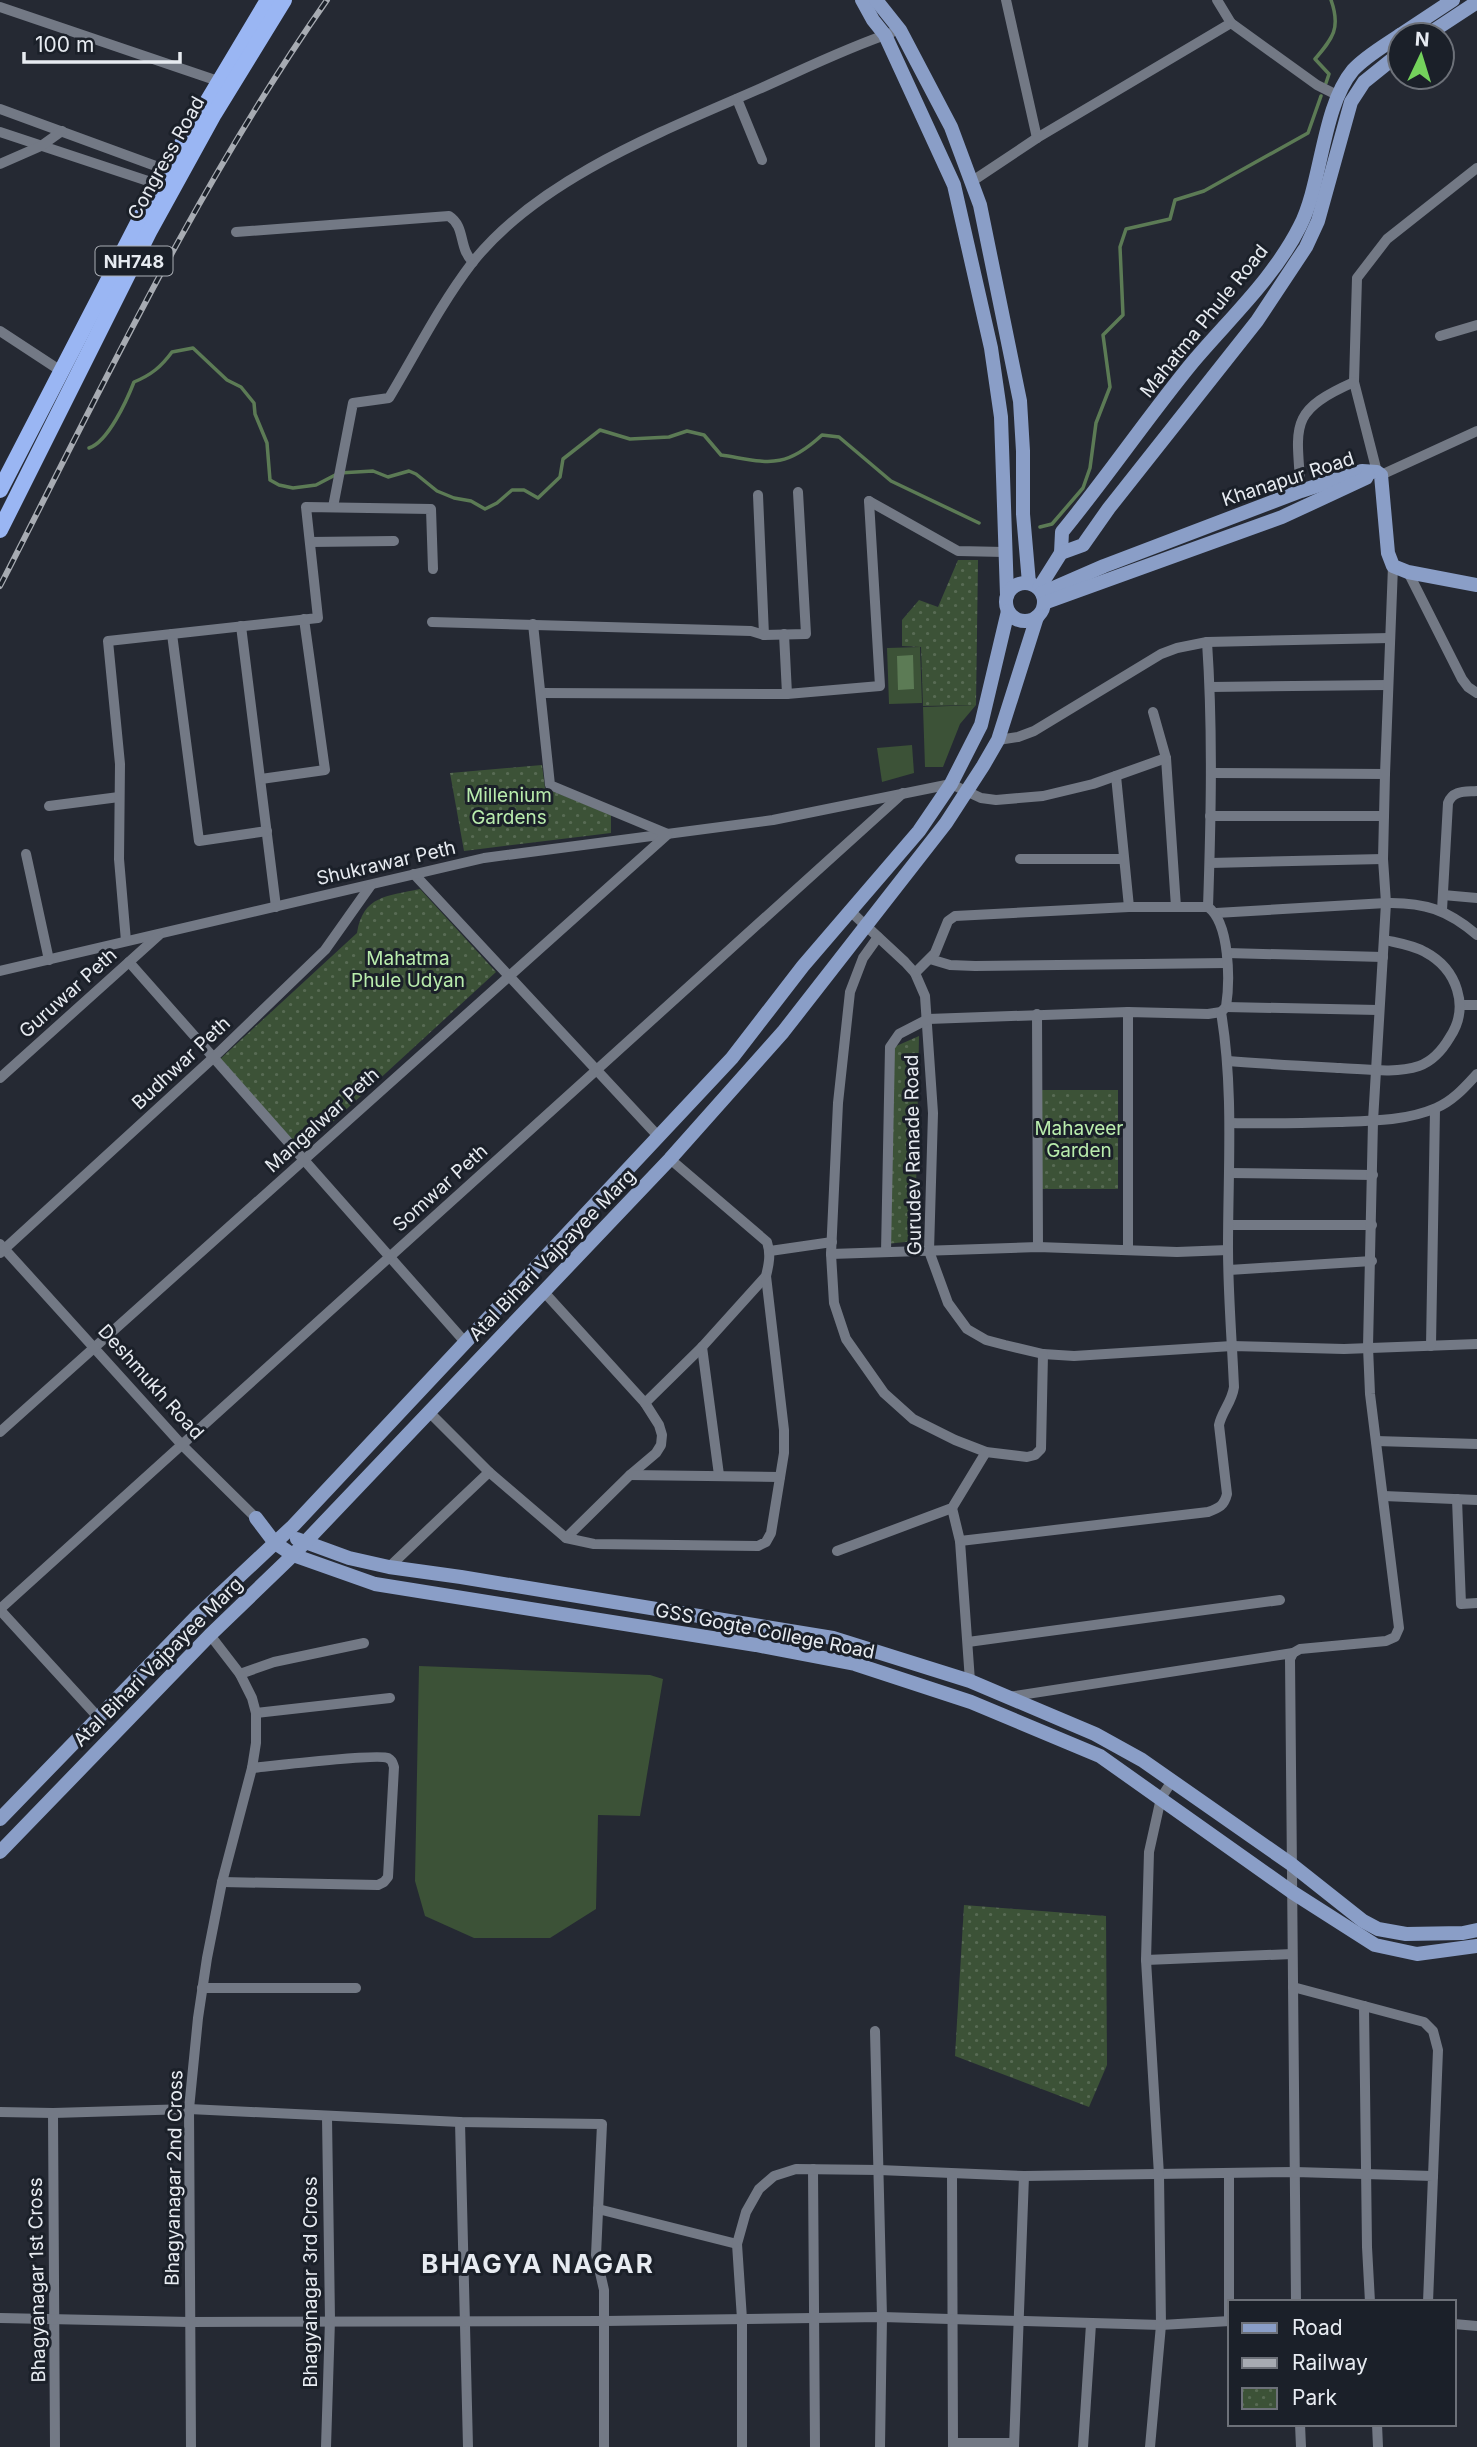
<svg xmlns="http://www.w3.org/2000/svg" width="1477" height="2447" font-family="Inter,sans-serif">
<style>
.park{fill:url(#park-dots)}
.garden{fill:#3c5237}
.water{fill:#5c7b55}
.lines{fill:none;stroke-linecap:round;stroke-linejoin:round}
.stream{stroke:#5c7b55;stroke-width:3.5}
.minor{stroke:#737985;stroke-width:10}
.major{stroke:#8a9ec7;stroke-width:14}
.highway{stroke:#9ab6f3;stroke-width:16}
.rail-casing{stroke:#a7abb2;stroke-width:6}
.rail{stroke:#1b2029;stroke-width:3.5;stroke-dasharray:10;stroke-linecap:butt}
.labels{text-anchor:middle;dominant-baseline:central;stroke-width:6;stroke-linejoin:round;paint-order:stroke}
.shield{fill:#1b2029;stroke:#aaaeb5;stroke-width:2}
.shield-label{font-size:18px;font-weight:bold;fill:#e7ebf1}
.street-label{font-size:19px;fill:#e7ebf1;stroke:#1b2029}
.park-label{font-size:19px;fill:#b9ecad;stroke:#1b2029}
.district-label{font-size:26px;font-weight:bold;letter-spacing:2px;fill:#e7ebf1;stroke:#1b2029}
</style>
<defs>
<pattern id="park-dots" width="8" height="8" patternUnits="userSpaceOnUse" patternTransform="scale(1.75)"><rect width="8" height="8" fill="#3c5237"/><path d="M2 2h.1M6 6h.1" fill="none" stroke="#586b54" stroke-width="1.8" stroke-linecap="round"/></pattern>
</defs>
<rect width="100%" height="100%" fill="#252933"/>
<g class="park">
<path d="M958,560H978L976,705L923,706L921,647L902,646V620L919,600L938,607Z"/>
<path d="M542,765L545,788L611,815V833L464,851L450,773Z"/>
<path d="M420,889L496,972L301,1151L218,1061L357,933C363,895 388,896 420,889Z"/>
<path d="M919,1036L915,1241L886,1244L894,1047Z"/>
<rect x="1041" y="1090" width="77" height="99"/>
<path d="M964,1905L1106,1916L1107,2065L1089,2107L955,2056Z"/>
</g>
<g class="garden">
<path d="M920,647L922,703L889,704L887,648Z"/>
<path d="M976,705L960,724L943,767H925L923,707Z"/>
<path d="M912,745L914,773L882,782L877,748Z"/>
<path d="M419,1666L650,1675L663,1679L640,1816L598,1815L596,1909L550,1938H474L425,1916L415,1881Z"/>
</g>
<path class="water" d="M913,655L914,689L898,690L897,656Z"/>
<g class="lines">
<g class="stream">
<path d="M1326,83L1329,74L1315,59C1333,38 1341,28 1331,0"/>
<path d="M89,448C108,442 127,400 134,382C151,375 161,367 172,352L193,348L227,380L241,387L254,403L255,414L267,443L270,480L279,485L293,488L316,485L339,473L373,471L388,477L409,471L416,474L437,491L454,498L471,501L485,509L497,503L512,490H524L538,498L560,477L563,459L600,430L630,439L669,437L687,431L704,435L721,455C767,462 783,471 822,435L839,437L891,481L979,523"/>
<path d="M1040,527L1052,524L1083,488L1090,468L1096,423L1110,387L1103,335L1123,315L1120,247L1126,229L1170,219L1175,200L1204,191L1308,133L1321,96"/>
</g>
<g class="minor">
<path d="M1006,0L1037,138"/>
<path d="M0,7L218,81"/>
<path d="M1231,23L1317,85L1339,96"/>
<path d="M737,99L762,160"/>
<path d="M0,109L172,172"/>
<path d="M0,132L163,186"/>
<path d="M0,164L41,146L62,131"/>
<path d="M971,182L1037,138L1231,23L1217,0"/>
<path d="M236,232L449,216C466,227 458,248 473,262"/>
<path d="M0,331L61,371"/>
<path d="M1440,336L1477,325"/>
<path d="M1377,472L1354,382L1357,278L1387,239L1477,168"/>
<path d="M1381,475L1477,431"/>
<path d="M1301,491C1296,424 1289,411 1354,382"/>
<path d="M758,495L764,635"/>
<path d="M869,501L958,551L1004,552"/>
<path d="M333,507L353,403L389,398C416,353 440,305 472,263C538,179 663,131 759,89C802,70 846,48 891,33"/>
<path d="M310,542L394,541"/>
<path d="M1408,572L1462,679L1468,687L1477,693"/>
<path d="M432,622L751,631L764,635L806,634L798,492"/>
<path d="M241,626L276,907"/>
<path d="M172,634L199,841L267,831"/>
<path d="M784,634L787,694"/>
<path d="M1207,642C1213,730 1211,819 1208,907"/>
<path d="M1210,687L1388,685"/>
<path d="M541,693L787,694L880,686L869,501"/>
<path d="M1153,712L1166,758L1176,907"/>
<path d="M998,740L1018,737L1034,731L1161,654L1177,648L1207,642L1390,638"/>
<path d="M1211,773L1385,774"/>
<path d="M1116,776L1129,907"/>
<path d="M261,779L325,770L304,619"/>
<path d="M49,806L119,797"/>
<path d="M1210,816H1384"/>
<path d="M26,854L49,960"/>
<path d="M1020,859H1124"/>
<path d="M1210,863L1383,859"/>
<path d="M414,874L658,1136"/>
<path d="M1443,895L1477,898"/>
<path d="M849,910L905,962L915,973L925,996L933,1113L929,1251L948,1303L967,1329L986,1340L1005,1345L1043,1354L1074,1356L1232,1346L1344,1349L1477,1344"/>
<path d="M1442,910L1448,803C1453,790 1465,792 1477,791"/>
<path d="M1216,913L1386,903C1424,902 1448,910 1477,935"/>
<path d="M878,937L863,958L850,992L838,1103L831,1254L834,1303L846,1339L884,1393L913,1419L955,1440L986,1452L1027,1457L1035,1455L1041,1449L1043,1354"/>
<path d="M126,941L119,859L120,764L108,641L318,618L306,507L431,509L433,569"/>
<path d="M1227,953L1383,957"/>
<path d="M930,959L950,965L975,966L1227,963"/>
<path d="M129,962L465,1342"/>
<path d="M0,971L484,858L773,820L951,784L981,798L996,800L1043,796L1093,784L1166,758"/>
<path d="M1461,1005H1477"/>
<path d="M1226,1007L1378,1010"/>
<path d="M1037,1014L1038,1247"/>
<path d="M1228,1061C1265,1064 1303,1066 1340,1068C1365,1069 1395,1074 1419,1066C1433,1061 1443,1049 1450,1037C1470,1007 1457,969 1425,952C1413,945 1398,943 1385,940"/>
<path d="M0,1078L159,935"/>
<path d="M1231,1123C1267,1124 1303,1123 1339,1122C1371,1121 1406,1121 1436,1108C1453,1101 1465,1087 1477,1074"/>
<path d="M1230,1173L1373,1175"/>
<path d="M1229,1225H1372"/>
<path d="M0,1244L182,1445L256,1518"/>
<path d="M1128,1250V1012"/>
<path d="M770,1251L832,1242"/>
<path d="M886,1252L890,1047L899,1034L928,1019L1128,1012L1208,1014L1221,1012L1226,1007C1230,981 1230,923 1208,907H1129L955,916L948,921L935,953L915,973"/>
<path d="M0,1253L213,1058L325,950L371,885"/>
<path d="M831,1254L1038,1247L1177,1252L1228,1250"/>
<path d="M1229,1270L1372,1261"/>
<path d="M544,1292L645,1403L659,1425L662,1435L661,1445L656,1453L630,1475L566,1538"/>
<path d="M1431,1346L1435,1109"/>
<path d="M702,1347L719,1475"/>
<path d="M645,1403L702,1347L766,1276C769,1264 771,1254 767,1242L670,1159"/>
<path d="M429,1412L489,1472L566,1538L594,1544L758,1546L766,1542L771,1533L784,1453V1430L766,1276"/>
<path d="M0,1432L668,834L550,785L533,624"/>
<path d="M1376,1441L1477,1444"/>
<path d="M630,1475L780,1477"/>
<path d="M1384,1496L1477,1500"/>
<path d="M1457,1499L1461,1604L1477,1603"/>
<path d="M952,1508L960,1541L970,1681"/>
<path d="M960,1541L1208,1512C1219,1508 1224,1506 1227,1494L1219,1425C1222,1411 1232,1402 1234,1387C1232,1341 1228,1294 1228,1248C1228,1168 1234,1091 1221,1012"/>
<path d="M837,1551L952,1508L986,1452"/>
<path d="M389,1567L489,1472"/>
<path d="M0,1609L903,793"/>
<path d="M0,1610L98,1717"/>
<path d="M968,1642L1280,1600"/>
<path d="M240,1674L274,1662L364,1643"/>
<path d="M1008,1697L1293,1653"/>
<path d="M256,1713L390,1698"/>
<path d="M222,1882L378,1885L384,1882L388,1877L394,1767C392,1762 393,1761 388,1758C378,1753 271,1766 252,1768"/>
<path d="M1146,1960L1292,1954"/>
<path d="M1293,1987L1424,2022L1433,2031L1438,2050L1433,2176"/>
<path d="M202,1988H356"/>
<path d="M1364,2006L1367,2247L1370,2302"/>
<path d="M875,2031L882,2317L880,2447"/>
<path d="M0,2112L53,2113L189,2109L460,2122L602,2124L596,2255L604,2290V2447"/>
<path d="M53,2113L55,2447"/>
<path d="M460,2122L468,2447"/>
<path d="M813,2169L815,2447"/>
<path d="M952,2174L953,2447"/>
<path d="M1229,2174V2321"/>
<path d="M598,2209L737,2244"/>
<path d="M1296,2302L1290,1659L1293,1653L1300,1649L1386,1641L1395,1637L1399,1628L1370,1394L1368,1347L1373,1121L1386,903L1383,859L1385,774L1393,566"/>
<path d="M0,2318L190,2322L605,2321L882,2317L1161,2325L1230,2321"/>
<path d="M1454,2324L1477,2326"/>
<path d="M1300,2424L1301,2447"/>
<path d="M1377,2424L1378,2447"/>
<path d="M953,2443H1014"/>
<path d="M191,2447L189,2109L198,2018L207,1958L222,1882L252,1768L256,1743V1713L252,1698L240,1674L210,1635"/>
<path d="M326,2447L330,2320L327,2117"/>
<path d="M742,2447V2319L737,2244L746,2212L759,2189L774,2176L796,2169L879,2170L1024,2176L1295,2172L1433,2176L1428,2302"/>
<path d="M1014,2447L1024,2176"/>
<path d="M1083,2447L1091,2324"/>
<path d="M1150,2447L1161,2325L1159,2175L1146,1960L1149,1852L1161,1798L1172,1781"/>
</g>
<g class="major">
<path d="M862,0L873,20L885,35L954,185L991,348L1001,417L1007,595"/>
<path d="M876,0L900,30L951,127L980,205L1020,401L1023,451V514L1029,583"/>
<path d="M1400,35L1453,0"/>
<path d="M1427,35L1477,2"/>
<path d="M1061,553L1062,532C1107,477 1147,418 1192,363C1229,319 1274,278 1300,226C1322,183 1322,107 1353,70C1366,56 1384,46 1400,35"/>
<circle cx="1025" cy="602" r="19"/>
<path d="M1039,588L1061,553L1083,545L1109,508L1257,321L1306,247L1318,221L1351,102L1364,82L1400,53"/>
<path d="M1042,593L1104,566L1301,491L1362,471L1377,472L1381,475L1388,553L1393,566L1408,572L1477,585"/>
<path d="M1044,603L1282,517L1366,478L1368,474"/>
<path d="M256,1518L275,1543L293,1555L375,1584L756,1645L855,1664L971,1702L1100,1756L1292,1892L1375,1945L1417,1954L1477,1946"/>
<path d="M297,1539L349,1558L389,1567L461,1577L833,1638L970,1681L1095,1734L1142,1760L1291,1864L1363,1921L1378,1929L1406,1934L1463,1933L1477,1930"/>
<path d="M0,1819L198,1615L293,1526L732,1058L803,966L919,831L951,784L981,725L1008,611"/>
<path d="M0,1852L210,1635L293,1555L670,1159L783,1032L946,823L983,766L998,740L1037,617"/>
</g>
<g class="highway">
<path d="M0,490L158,184L268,0"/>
<path d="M0,530L149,232L214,114L284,0"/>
</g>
<g class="rail-casing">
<path id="rail" d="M0,586C102,387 198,184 327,0"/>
</g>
<use href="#rail" class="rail"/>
</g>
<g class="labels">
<rect class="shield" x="95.5" y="246.5" width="77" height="29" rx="5"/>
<g class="shield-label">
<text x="134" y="261">NH748</text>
</g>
<g class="street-label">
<text transform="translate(166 158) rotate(-61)">Congress Road</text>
<text transform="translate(1204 321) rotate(-51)">Mahatma Phule Road</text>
<text transform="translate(1288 479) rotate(-18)">Khanapur Road</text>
<text transform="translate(386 863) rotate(-13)">Shukrawar Peth</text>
<text transform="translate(68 993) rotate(-42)">Guruwar Peth</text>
<text transform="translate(181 1063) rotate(-43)">Budhwar Peth</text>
<text transform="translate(322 1120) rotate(-42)">Mangalwar Peth</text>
<text transform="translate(913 1155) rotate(-91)">Gurudev Ranade Road</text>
<text transform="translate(440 1188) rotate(-42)">Somwar Peth</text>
<text transform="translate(552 1255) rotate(-46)">Atal Bihari Vajpayee Marg</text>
<text transform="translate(151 1382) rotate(48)">Deshmukh Road</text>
<text transform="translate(765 1631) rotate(11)">GSS Gogte College Road</text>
<text transform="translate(158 1662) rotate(-45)">Atal Bihari Vajpayee Marg</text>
<text transform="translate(174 2178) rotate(-89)">Bhagyanagar 2nd Cross</text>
<text transform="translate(37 2280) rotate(-91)">Bhagyanagar 1st Cross</text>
<text transform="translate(310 2282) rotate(-90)">Bhagyanagar 3rd Cross</text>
</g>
<g class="park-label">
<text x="509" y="795">Millenium<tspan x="509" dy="22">Gardens</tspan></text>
<text x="408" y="958">Mahatma<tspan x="408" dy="22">Phule Udyan</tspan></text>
<text x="1079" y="1128">Mahaveer<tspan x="1079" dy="22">Garden</tspan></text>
</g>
<g class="district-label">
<text x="538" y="2263">BHAGYA NAGAR</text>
</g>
</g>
<rect x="1228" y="2300" width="228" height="126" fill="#1b2029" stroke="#6d7179" stroke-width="2"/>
<rect x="1242" y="2323" width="35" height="10" fill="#8a9ec7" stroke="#6d7179" stroke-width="2"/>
<text x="1292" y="2335" font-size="21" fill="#e7ebf1">Road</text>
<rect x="1242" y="2358" width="35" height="10" fill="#a7abb2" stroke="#6d7179" stroke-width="2"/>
<text x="1292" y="2370" font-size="21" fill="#e7ebf1">Railway</text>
<rect x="1242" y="2388" width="35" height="21" fill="url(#park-dots)" stroke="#6d7179" stroke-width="2"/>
<text x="1292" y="2405" font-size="21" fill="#e7ebf1">Park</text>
<g transform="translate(1421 56) rotate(4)"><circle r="33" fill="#1b2029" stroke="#6d7179" stroke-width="2"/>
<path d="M0-5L12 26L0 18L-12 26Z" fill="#74d25c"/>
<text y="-10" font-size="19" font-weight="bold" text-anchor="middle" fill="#e7ebf1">N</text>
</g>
<path d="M24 52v10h156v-10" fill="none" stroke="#e7ebf1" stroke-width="3.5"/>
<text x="35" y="52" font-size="21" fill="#e7ebf1" stroke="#1b2029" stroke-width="5" paint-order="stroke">100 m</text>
</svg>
